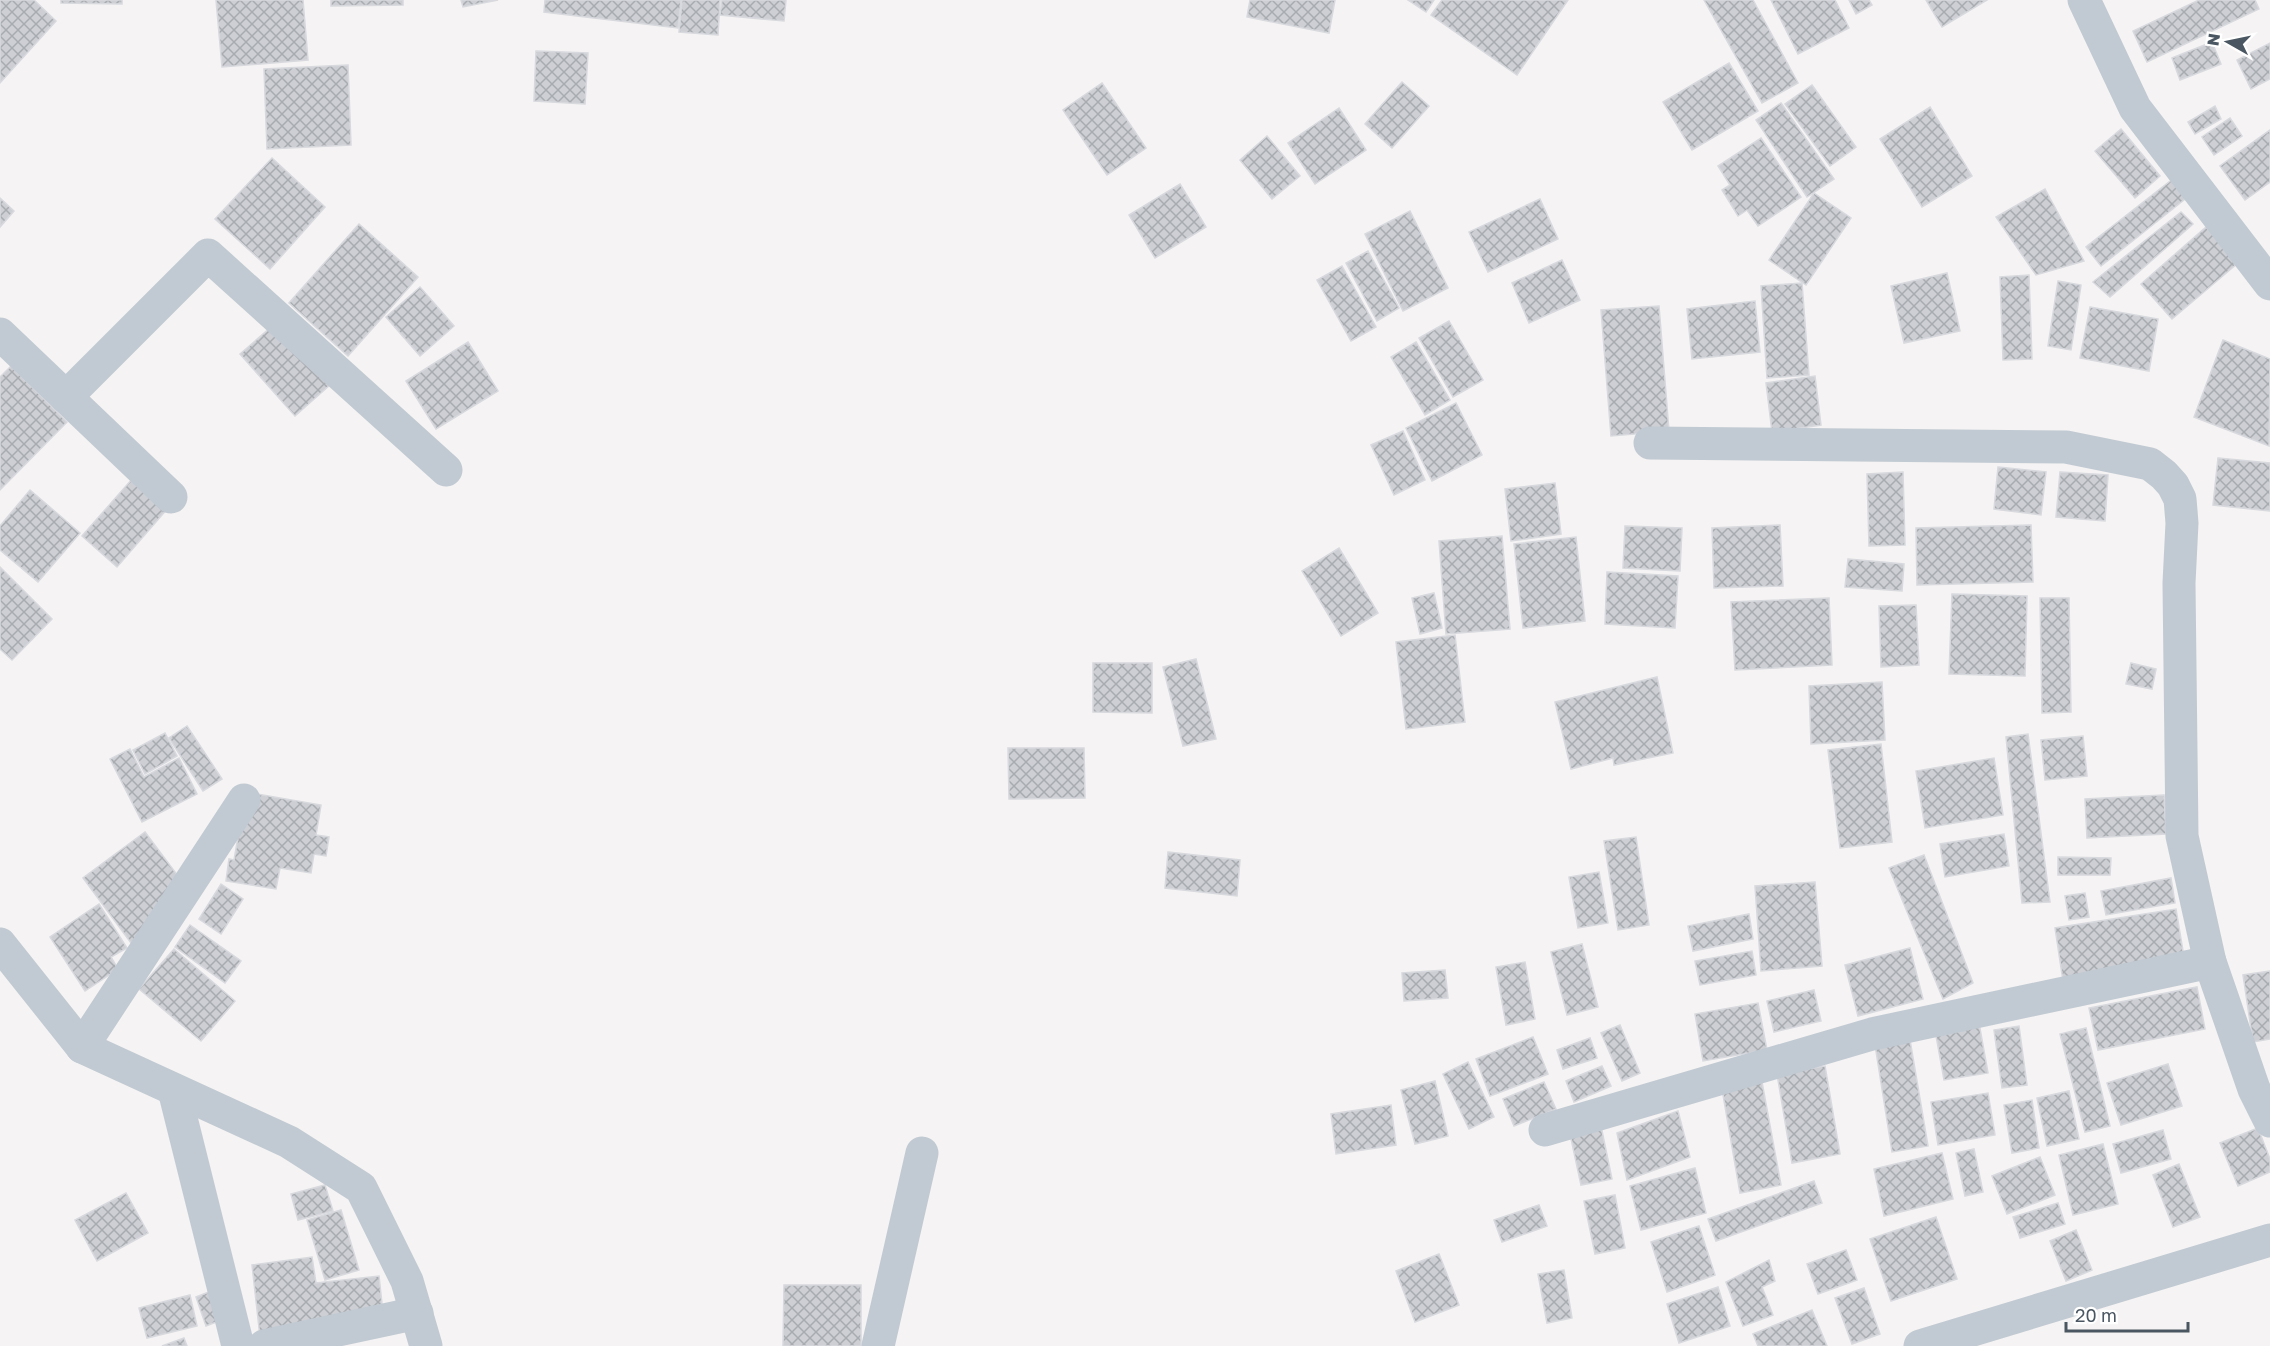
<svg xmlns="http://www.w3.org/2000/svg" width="2270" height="1346" font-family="'Golos Text',sans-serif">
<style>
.building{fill:url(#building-cross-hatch);stroke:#d7d9de;stroke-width:1.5}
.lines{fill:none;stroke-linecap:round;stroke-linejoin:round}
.minor{stroke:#c1cad2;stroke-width:33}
</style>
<defs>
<pattern id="building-cross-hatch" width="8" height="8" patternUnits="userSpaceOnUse" patternTransform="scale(1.5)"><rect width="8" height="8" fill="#cdcfd5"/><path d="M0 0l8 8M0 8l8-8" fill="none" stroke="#a8abb0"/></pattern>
</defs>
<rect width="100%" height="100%" fill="#f5f3f3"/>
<g class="building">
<path d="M0,0H34L56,21L0,83Z"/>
<path d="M61,0H122V4L61,3Z"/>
<path d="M216,0H303L308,60L222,67Z"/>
<path d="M331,0H403V5L331,6Z"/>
<path d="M461,0H498L463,7Z"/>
<path d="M545,0H681L678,28L544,12Z"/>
<path d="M682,0H720L718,35L679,32Z"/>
<path d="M722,0H786L784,21L720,15Z"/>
<path d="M1250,0H1335L1329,33L1247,17Z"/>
<path d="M1408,0H1434L1426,12Z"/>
<path d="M1442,0H1568L1517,75L1431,15Z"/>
<path d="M1704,0H1753L1798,83L1762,103Z"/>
<path d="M1771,0H1835L1849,28L1798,54Z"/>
<path d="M1849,0H1869L1872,5L1856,14Z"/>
<path d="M1926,0H1987L1942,27Z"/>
<path d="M2199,0H2255L2259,9L2147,62L2133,31Z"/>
<path d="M2212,42L2221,64L2180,80L2172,58Z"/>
<path d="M2270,43V79L2251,89L2237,60Z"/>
<path d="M536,51L588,53L585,104L534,101Z"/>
<path d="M1729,63L1758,111L1692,150L1663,102Z"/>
<path d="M348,65L351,145L267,149L264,69Z"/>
<path d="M1402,82L1429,106L1392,148L1365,124Z"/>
<path d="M1102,83L1146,148L1107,175L1063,110Z"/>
<path d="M1812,85L1856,147L1830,166L1785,104Z"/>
<path d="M1781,103L1834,179L1807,197L1756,120Z"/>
<path d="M2215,106L2221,119L2195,134L2188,122Z"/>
<path d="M1930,107L1972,176L1922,207L1880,139Z"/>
<path d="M1339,108L1366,150L1315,184L1288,143Z"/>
<path d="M2230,118L2242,136L2214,155L2202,137Z"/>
<path d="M2121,129L2160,176L2135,198L2095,151Z"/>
<path d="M2270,130V182L2245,200L2220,166Z"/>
<path d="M1267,136L1300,176L1272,199L1240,160Z"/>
<path d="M1761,138L1801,197L1758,226L1747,210L1738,216L1722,190L1730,185L1718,166Z"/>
<path d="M272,158L325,207L270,269L215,219Z"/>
<path d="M2174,178L2189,196L2101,266L2086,247Z"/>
<path d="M1180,184L1206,227L1155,258L1129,215Z"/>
<path d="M2045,189L2084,261L2036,275L1996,217Z"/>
<path d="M1814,193L1851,218L1806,285L1769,260Z"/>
<path d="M0,198L14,211L0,227Z"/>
<path d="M1540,199L1558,239L1488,272L1469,232Z"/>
<path d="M1410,211L1448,288L1403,311L1365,234Z"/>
<path d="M2181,212L2193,224L2110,297L2093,282Z"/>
<path d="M359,224L418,277L348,356L289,303Z"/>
<path d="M2206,227L2238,263L2172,319L2141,284Z"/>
<path d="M1368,251L1399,308L1377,321L1346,263Z"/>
<path d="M1562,260L1580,300L1529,323L1512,283Z"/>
<path d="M1342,266L1376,327L1351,341L1317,280Z"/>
<path d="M1947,273L1960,331L1904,343L1891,286Z"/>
<path d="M2029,275L2032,359L2003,360L2000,277Z"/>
<path d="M2058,281L2081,285L2071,350L2048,346Z"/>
<path d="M1802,283L1809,375L1767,378L1761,286Z"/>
<path d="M420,287L454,326L420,356L386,317Z"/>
<path d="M1755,301L1760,352L1692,359L1687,309Z"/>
<path d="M1659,306L1669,431L1611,436L1601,310Z"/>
<path d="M2090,307L2158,319L2149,371L2080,358Z"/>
<path d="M285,315L339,377L295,416L240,354Z"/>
<path d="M1449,321L1483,380L1453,397L1419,338Z"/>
<path d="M2223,340L2270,359L2269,446L2194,417Z"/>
<path d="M468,342L498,391L436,429L406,381Z"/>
<path d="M1416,342L1450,400L1425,415L1391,357Z"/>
<path d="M11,366L67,422L0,490V377Z"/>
<path d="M1815,376L1821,425L1772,432L1766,383Z"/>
<path d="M1456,403L1482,455L1432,481L1406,428Z"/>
<path d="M1403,431L1425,480L1394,495L1371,445Z"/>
<path d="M2218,458L2270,463V511L2213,505Z"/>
<path d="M1998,467L2046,472L2041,515L1994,509Z"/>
<path d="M1903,472L1905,545L1869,546L1867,474Z"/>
<path d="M2060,472L2108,475L2105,521L2056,517Z"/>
<path d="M133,478L168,508L117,567L82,536Z"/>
<path d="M1555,483L1561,534L1511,541L1505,489Z"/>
<path d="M30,490L80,533L38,582L0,550V526Z"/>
<path d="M1780,525L1783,586L1714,588L1712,528Z"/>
<path d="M2031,525L2033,582L1917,585L1916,528Z"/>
<path d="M1625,526L1682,528L1680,571L1623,568Z"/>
<path d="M1502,536L1510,629L1446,634L1439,541Z"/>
<path d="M1576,537L1585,621L1523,628L1514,544Z"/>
<path d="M1339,548L1378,613L1341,636L1302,571Z"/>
<path d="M1848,559L1904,564L1902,591L1845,587Z"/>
<path d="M0,567L52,619L12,660L0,649Z"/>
<path d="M1607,572L1678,576L1675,628L1605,624Z"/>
<path d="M1434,593L1442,628L1420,634L1412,598Z"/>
<path d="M1952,594L2027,596L2025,676L1949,674Z"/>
<path d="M1829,598L1832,665L1735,670L1731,602Z"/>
<path d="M2040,598H2069L2071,712L2042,713Z"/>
<path d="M1916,605L1919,665L1881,667L1879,606Z"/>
<path d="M1455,635L1465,722L1406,729L1396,642Z"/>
<path d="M1196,659L1216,739L1183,746L1163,667Z"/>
<path d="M1093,663H1152V713L1093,712Z"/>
<path d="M2131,663L2156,669L2152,689L2126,684Z"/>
<path d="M1657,677L1673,753L1614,765L1613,758L1571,769L1555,702Z"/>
<path d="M1882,682L1885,740L1811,744L1809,686Z"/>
<path d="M187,726L222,779L203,791L169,738Z"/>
<path d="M165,733L177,756L145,774L133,750Z"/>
<path d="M2028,734L2050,902L2022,903L2006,737Z"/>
<path d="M2083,736L2087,776L2045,780L2041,740Z"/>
<path d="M1881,744L1892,842L1840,848L1828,750Z"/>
<path d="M1008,748H1084L1085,798L1009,799Z"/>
<path d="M130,749L144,777L179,758L197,794L142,822L110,759Z"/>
<path d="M1994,758L2003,815L1925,828L1916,771Z"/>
<path d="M246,792L321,805L316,835L329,837L326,856L314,854L311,873L280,868L276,889L226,881L229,859L234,860Z"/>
<path d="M2164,795L2166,834L2087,838L2085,799Z"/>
<path d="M145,832L193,896L131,943L83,878Z"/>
<path d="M2004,834L2009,866L1945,877L1940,844Z"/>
<path d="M1636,837L1649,925L1618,930L1604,841Z"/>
<path d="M1168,852L1240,860L1237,896L1165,888Z"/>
<path d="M1924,855L1973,983L1943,999L1889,868Z"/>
<path d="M2058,857L2111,858L2110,875H2058Z"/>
<path d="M1599,872L1608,923L1578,928L1569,877Z"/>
<path d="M2171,878L2175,903L2106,915L2101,891Z"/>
<path d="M1815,882L1822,966L1761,971L1755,886Z"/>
<path d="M221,884L243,899L221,934L199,919Z"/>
<path d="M2085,893L2089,917L2069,920L2065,896Z"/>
<path d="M99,904L127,948L111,957L118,969L85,991L50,937Z"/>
<path d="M2176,909L2185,963L2063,981L2055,928Z"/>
<path d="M1749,914L1753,939L1693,951L1688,926Z"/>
<path d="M190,925L241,961L225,983L175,947Z"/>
<path d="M1582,944L1598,1007L1567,1015L1551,952Z"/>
<path d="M1910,948L1923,999L1858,1016L1845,965Z"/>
<path d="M174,949L235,1001L201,1041L139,989Z"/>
<path d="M1752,951L1756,975L1700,985L1695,961Z"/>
<path d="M1525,962L1535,1019L1506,1025L1496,967Z"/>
<path d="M1445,970L1448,998L1404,1001L1402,973Z"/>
<path d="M2270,971V1039L2253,1042L2243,975Z"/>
<path d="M2197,987L2205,1029L2098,1050L2089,1008Z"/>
<path d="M1814,990L1821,1021L1774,1032L1767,1001Z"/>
<path d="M1758,1003L1767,1050L1703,1061L1695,1014Z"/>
<path d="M1979,1023L1988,1073L1944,1080L1935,1030Z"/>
<path d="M1620,1025L1640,1073L1622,1081L1601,1033Z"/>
<path d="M2019,1026L2027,1085L2002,1088L1994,1030Z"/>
<path d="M2086,1028L2110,1126L2085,1132L2060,1034Z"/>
<path d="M1533,1037L1548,1074L1490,1096L1476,1059Z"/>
<path d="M1590,1038L1597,1058L1563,1069L1557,1050Z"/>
<path d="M1910,1040L1928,1146L1892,1152L1875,1045Z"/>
<path d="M1468,1062L1494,1117L1469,1129L1443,1074Z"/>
<path d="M2168,1064L2182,1106L2121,1125L2107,1083Z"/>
<path d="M1602,1066L1611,1086L1574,1102L1566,1081Z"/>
<path d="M1825,1066L1840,1154L1792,1163L1777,1074Z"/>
<path d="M1435,1081L1448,1136L1415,1144L1401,1090Z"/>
<path d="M1544,1082L1556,1109L1514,1126L1503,1099Z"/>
<path d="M1762,1082L1781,1185L1740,1193L1722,1089Z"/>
<path d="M2069,1091L2079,1139L2047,1146L2037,1098Z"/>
<path d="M1988,1093L1995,1135L1938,1145L1931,1102Z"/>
<path d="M2032,1100L2039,1148L2012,1153L2004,1105Z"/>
<path d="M1391,1105L1396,1145L1336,1154L1331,1114Z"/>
<path d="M1678,1111L1690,1157L1627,1180L1617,1133Z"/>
<path d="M1601,1126L1612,1179L1581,1185L1570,1134Z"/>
<path d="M2258,1128L2270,1159V1172L2238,1186L2220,1143Z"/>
<path d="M2163,1130L2171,1159L2121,1173L2113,1144Z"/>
<path d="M2103,1144L2118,1204L2073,1215L2059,1155Z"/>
<path d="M1974,1149L1983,1192L1965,1196L1956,1153Z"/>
<path d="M1942,1153L1953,1199L1884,1216L1874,1169Z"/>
<path d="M2040,1157L2055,1195L2007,1214L1992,1176Z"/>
<path d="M2179,1164L2200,1217L2173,1227L2153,1175Z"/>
<path d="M1695,1168L1706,1213L1641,1230L1630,1186Z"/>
<path d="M1814,1181L1822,1203L1716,1241L1708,1219Z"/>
<path d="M325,1185L333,1211L298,1220L291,1194Z"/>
<path d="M126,1193L148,1233L97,1261L75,1220Z"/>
<path d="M1615,1195L1625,1248L1595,1254L1584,1201Z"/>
<path d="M2058,1203L2065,1224L2020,1238L2013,1217Z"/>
<path d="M1539,1205L1547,1226L1502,1242L1494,1220Z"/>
<path d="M341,1210L359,1270L325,1280L307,1220Z"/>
<path d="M1936,1217L1957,1279L1891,1301L1870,1239Z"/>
<path d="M1699,1226L1715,1275L1667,1292L1651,1242Z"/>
<path d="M2076,1230L2092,1270L2066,1281L2050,1241Z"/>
<path d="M1846,1250L1857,1280L1818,1294L1807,1264Z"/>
<path d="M1439,1254L1459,1305L1415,1322L1396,1271Z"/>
<path d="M312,1257L316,1283L379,1276L384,1322L260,1337L252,1265Z"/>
<path d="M1769,1260L1775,1281L1762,1287L1773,1315L1743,1326L1726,1282Z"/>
<path d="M1564,1270L1572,1318L1547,1323L1538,1274Z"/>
<path d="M784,1285H861V1346H783Z"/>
<path d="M1718,1287L1730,1326L1679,1343L1667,1304Z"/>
<path d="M1864,1288L1880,1334L1852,1344L1835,1298Z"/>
<path d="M214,1290L224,1319L206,1326L196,1297Z"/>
<path d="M190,1295L197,1326L147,1338L139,1308Z"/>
<path d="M1812,1310L1827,1346H1758L1753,1334Z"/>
<path d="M184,1338L187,1346H162Z"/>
</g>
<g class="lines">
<g class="minor">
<path d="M2084,0L2135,108L2270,284"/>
<path d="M0,334L171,497"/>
<path d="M66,397L208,255L446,470"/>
<path d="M1650,443L2066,447L2150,464L2164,475L2173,485L2180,499L2182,523L2179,583L2182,836L2210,962L2254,1089L2270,1121"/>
<path d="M0,944L82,1047L244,800"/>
<path d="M82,1047L289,1142L361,1188L407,1281L426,1346"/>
<path d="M174,1090L238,1346"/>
<path d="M1545,1130L1872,1034L2210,962"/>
<path d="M264,1346L417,1313"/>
<path d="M878,1346L922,1153"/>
<path d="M1920,1346L2270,1240"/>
</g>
</g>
<g transform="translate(2228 42) rotate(279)" stroke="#ffffff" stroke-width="4.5" paint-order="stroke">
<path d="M0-4.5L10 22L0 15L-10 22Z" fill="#4a5661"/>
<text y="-9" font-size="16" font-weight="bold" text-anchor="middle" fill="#4a5661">N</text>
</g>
<path d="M2066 1322v9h122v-9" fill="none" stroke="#4a5661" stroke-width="3"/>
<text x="2075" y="1322" font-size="18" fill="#4a5661" stroke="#ffffff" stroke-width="4.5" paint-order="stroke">20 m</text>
</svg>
